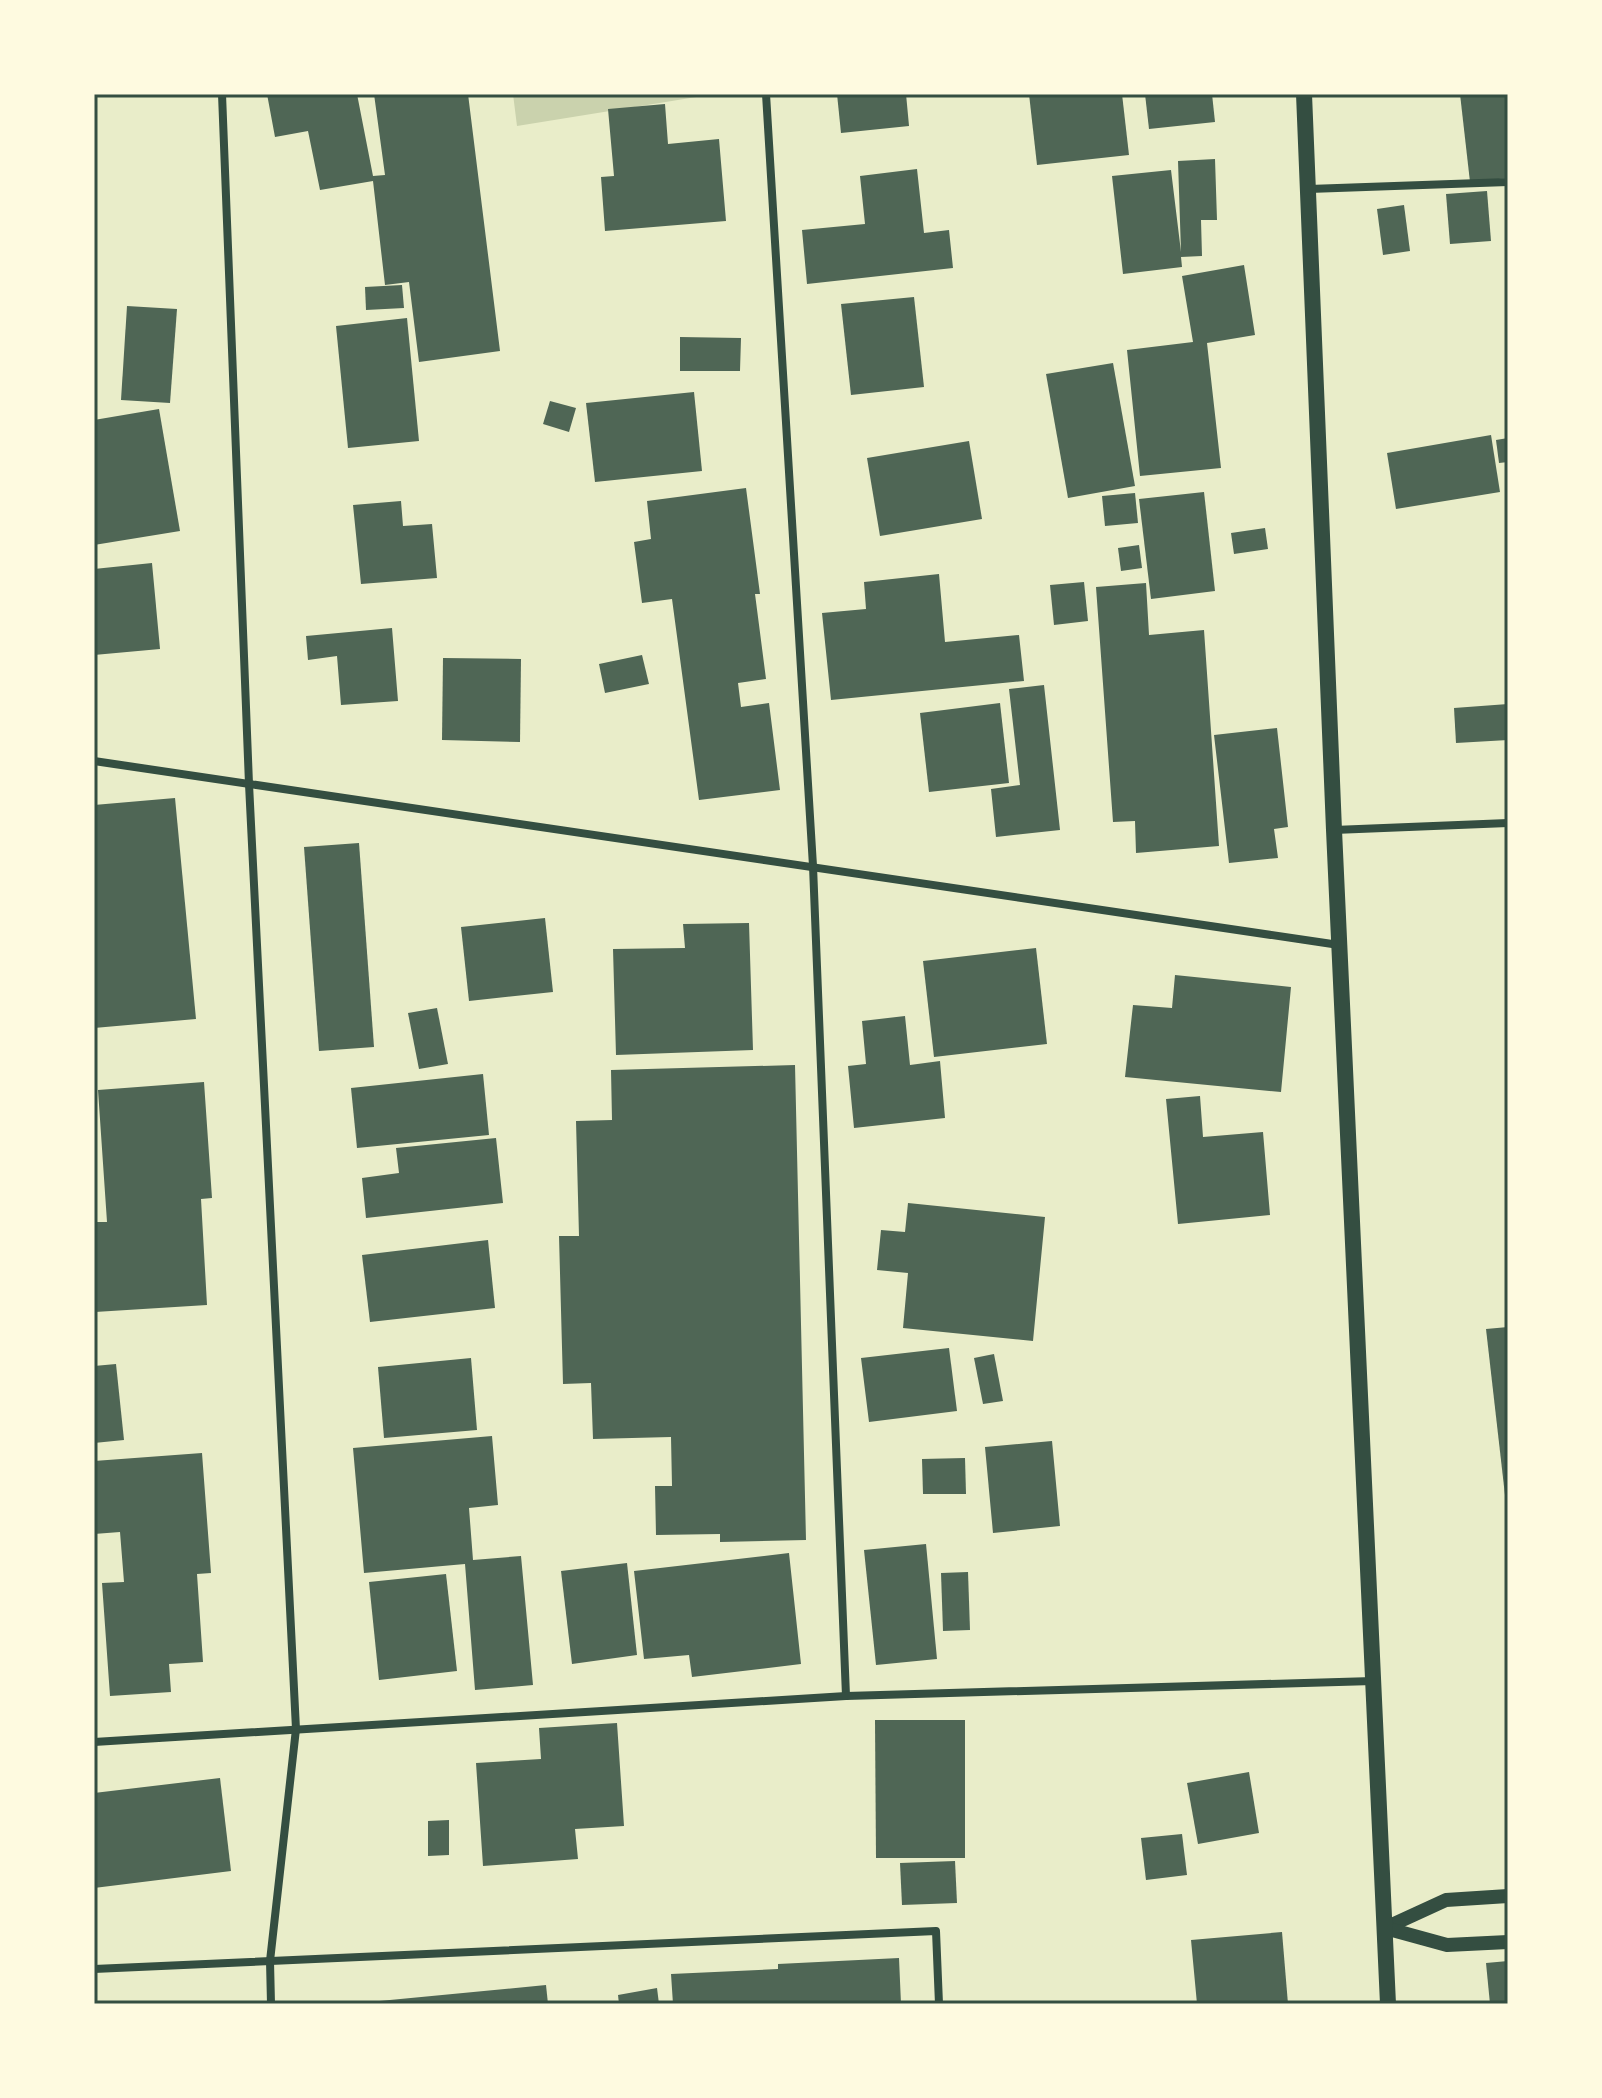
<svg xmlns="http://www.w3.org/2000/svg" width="1602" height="2098" font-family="'Roboto Condensed',sans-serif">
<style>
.green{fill:#cad2ad}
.building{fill:#4f6655}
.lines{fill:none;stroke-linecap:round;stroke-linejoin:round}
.minor{stroke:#344e41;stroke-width:8}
.tertiary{stroke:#344e41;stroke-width:14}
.secondary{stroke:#344e41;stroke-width:16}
.neatline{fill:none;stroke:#344e41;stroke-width:3}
</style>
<rect width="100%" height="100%" fill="#e9edc9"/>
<path class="green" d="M513,94H715L517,126Z"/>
<g class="building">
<path d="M267,94H357L373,176L385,175L374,94H468L500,351L419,362L409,282L385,285L373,181L320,190L308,131L275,137Z"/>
<path d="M837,94H906L909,126L841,133Z"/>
<path d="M1029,94H1122L1129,155L1037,165Z"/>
<path d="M1145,94H1212L1215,122L1149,129Z"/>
<path d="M1460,94H1508V178L1470,182Z"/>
<path d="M665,104L668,144L719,139L726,221L605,231L601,177L614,176L608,109Z"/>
<path d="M1215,159L1217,220H1201L1202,256L1181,257L1182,267L1123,274L1112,176L1171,170L1181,252L1178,161Z"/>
<path d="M917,169L924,233L949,230L953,268L807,284L802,230L865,224L860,176Z"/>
<path d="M1487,191L1491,241L1450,244L1446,194Z"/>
<path d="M1404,205L1410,251L1383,255L1377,209Z"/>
<path d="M1244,265L1255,335L1207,343L1221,468L1140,476L1127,350L1193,342L1182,276Z"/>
<path d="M402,285L404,308L366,310L365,287Z"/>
<path d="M914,297L924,387L851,395L841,304Z"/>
<path d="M127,306L177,309L170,403L121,400Z"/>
<path d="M407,318L419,441L348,448L336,326Z"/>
<path d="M680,337L741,338L740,371H680Z"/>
<path d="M1113,363L1135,486L1068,498L1046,374Z"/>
<path d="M694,392L702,471L595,482L586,403Z"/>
<path d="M550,401L576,408L569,432L543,424Z"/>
<path d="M159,409L180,531L94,545V420Z"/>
<path d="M1491,435L1500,492L1396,509L1387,453Z"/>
<path d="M1508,438V462L1499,463L1496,440Z"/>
<path d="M969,441L982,519L880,536L867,458Z"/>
<path d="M746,488L760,594H755L766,679L738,683L741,707L769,703L780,790L699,800L672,599L642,603L634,542L651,539L647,501Z"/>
<path d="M1204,492L1215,591L1151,599L1139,499Z"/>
<path d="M1135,493L1138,523L1105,526L1102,496Z"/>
<path d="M401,501L403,526L432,524L437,578L361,584L353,505Z"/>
<path d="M1265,528L1268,549L1234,554L1231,533Z"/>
<path d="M1139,545L1142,568L1121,571L1118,548Z"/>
<path d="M152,563L160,649L94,655V569Z"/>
<path d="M939,574L945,642L1019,635L1024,681L831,700L822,613L866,609L864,582Z"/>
<path d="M1084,582L1088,621L1054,625L1050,585Z"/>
<path d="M1146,583L1149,635L1204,630L1219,846L1136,853L1135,821L1113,822L1096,587Z"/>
<path d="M392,628L398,701L341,705L337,656L308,660L306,636Z"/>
<path d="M642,655L649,684L605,693L599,664Z"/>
<path d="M443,658L521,659L520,742L442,740Z"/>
<path d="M1044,685L1060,830L996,837L991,789L1020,785L1009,689Z"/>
<path d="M1000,703L1009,783L929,792L920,713Z"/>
<path d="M1508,704V740L1456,743L1454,708Z"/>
<path d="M1277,728L1288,827L1274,829L1278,858L1229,863L1214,735Z"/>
<path d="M175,798L196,1019L94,1028V805Z"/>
<path d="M359,843L374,1047L319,1051L304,847Z"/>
<path d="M545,918L553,992L469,1001L461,927Z"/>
<path d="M749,923L753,1050L616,1055L613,949L685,948L683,924Z"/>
<path d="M1036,948L1047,1044L934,1057L923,961Z"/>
<path d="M1175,975L1291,987L1281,1092L1125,1077L1133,1005L1172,1008Z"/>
<path d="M437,1008L448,1064L419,1069L408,1013Z"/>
<path d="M905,1016L910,1065L940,1061L945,1118L854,1128L848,1066L866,1064L862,1021Z"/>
<path d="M795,1065L806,1540L720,1542V1534L656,1535L655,1486H672L671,1437L593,1439L591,1383L563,1384L559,1236H579L576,1121L612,1120L611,1070Z"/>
<path d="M483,1074L489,1135L357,1148L351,1088Z"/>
<path d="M204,1082L212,1198L201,1199L207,1305L95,1312L94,1222H107L98,1090Z"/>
<path d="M1200,1096L1203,1137L1263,1132L1270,1215L1178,1224L1166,1099Z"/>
<path d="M496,1138L503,1203L366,1218L362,1178L399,1173L396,1148Z"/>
<path d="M908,1203L1045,1217L1033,1341L903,1328L908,1273L877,1270L881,1230L905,1232Z"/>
<path d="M488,1240L495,1308L370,1322L362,1255Z"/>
<path d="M1508,1327V1504H1506L1486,1329Z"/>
<path d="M949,1348L957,1411L869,1422L861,1358Z"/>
<path d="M994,1354L1003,1401L983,1404L974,1358Z"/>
<path d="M471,1358L477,1430L384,1438L378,1367Z"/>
<path d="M116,1364L124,1440L94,1443V1366Z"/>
<path d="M492,1436L498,1505L469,1508L473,1560L521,1556L533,1685L475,1690L465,1564L364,1573L353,1448Z"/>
<path d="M1052,1441L1060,1526L993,1533L985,1447Z"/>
<path d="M202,1453L211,1573L197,1574L203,1662L169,1664L171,1692L110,1696L102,1583L124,1582L120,1532L94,1534V1461Z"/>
<path d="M965,1458L966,1494H923L922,1459Z"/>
<path d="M926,1544L937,1659L876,1665L864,1550Z"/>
<path d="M789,1553L801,1664L692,1677L689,1655L644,1659L634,1571Z"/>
<path d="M627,1563L637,1655L572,1664L561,1571Z"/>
<path d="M968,1572L970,1630L943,1631L941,1573Z"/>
<path d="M446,1574L457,1671L379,1680L369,1582Z"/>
<path d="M875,1720H965V1858H876Z"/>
<path d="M617,1723L624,1826L575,1829L578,1859L483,1866L476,1763L541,1759L539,1728Z"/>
<path d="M1249,1772L1259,1833L1198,1844L1187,1783Z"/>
<path d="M220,1778L231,1871L94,1888V1793Z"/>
<path d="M449,1820V1855L428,1856V1821Z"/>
<path d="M1182,1834L1187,1875L1146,1880L1141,1838Z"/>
<path d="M955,1861L957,1903L902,1905L900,1863Z"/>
<path d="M1282,1932L1288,2004H1197L1191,1940Z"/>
<path d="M899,1958L901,2004H673L671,1974L778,1969V1964Z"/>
<path d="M1508,1961V2004H1490L1486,1963Z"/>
<path d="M546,1985L548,2004H369V2002Z"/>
<path d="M657,1988L659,2004H619L618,1995Z"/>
</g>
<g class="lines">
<g class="minor">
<path d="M222,94L249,784L296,1729L270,1961L271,2004"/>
<path d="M766,94L813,866L846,1696"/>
<path d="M1309,189L1508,182"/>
<path d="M94,761L1339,945"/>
<path d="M1334,830L1508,823"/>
<path d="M94,1742L846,1696L1373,1681"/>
<path d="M94,1969L936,1931L939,2004"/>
</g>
<g class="tertiary">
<path d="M1385,1928L1446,1900L1508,1896"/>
<path d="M1385,1928L1447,1945L1508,1942"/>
</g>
<path class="secondary" d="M1304,94L1334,830L1388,2004"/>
</g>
<rect width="1602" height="2098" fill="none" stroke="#fefae0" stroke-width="192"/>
<rect x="96" y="96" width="1410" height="1906" class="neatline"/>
</svg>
